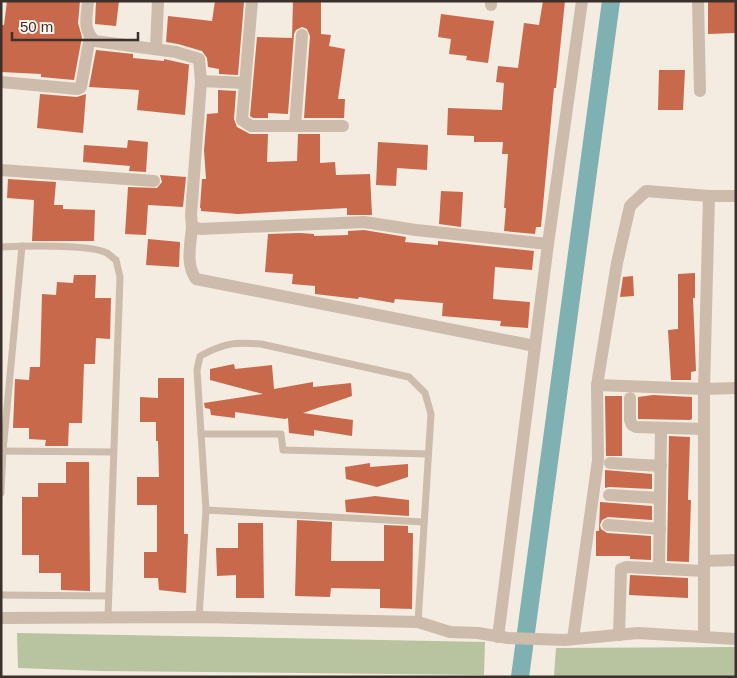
<svg xmlns="http://www.w3.org/2000/svg" width="737" height="678" font-family="Helvetica,sans-serif">
<style>
.green{fill:#b8c4a0}
.lines{fill:none;stroke-linecap:round;stroke-linejoin:round}
.canal{stroke:#7fb0b2;stroke-width:18}
.building{fill:#c8694b}
.lane{stroke:#cdbbac;stroke-width:7}
.street{stroke:#cdbbac;stroke-width:12}
</style>
<rect width="100%" height="100%" fill="#f4ebe1"/>
<g class="green">
<path d="M17,633L485,642L484,675L101,671L18,668Z"/>
<path d="M736,647V677L554,676L556,648Z"/>
</g>
<g class="lines">
<path class="canal" d="M520,677L611,1"/>
</g>
<g class="building">
<path d="M7,1H80L78,23L82,37L74,80L41,77V74L1,72V25H4Z"/>
<path d="M96,1H119L116,26L95,24Z"/>
<path d="M215,1L244,2L238,75L219,74V69L208,67L207,58L202,51L178,44L166,42L168,16L212,21Z"/>
<path d="M293,1H321V34L331,35L329,46L345,49L338,99H345L344,118H304L310,36L307,29L302,27L296,30L294,34L288,114L268,113V118H253L250,116L257,37L292,38Z"/>
<path d="M543,1H565L556,88H554L541,227H536L535,234L504,231L506,208H504L508,154H502L503,142H474V136L447,135L448,108L502,110L504,83L496,82L498,66L518,68L524,23L539,25Z"/>
<path d="M708,1H736V33L708,34Z"/>
<path d="M441,14L494,21L488,63L466,60L467,56L449,54L451,39L438,37Z"/>
<path d="M96,50L133,54V58L164,61V59L191,65H189L185,115L137,110L139,90L89,87Z"/>
<path d="M659,70H685L683,110H658Z"/>
<path d="M218,90L236,91L234,119L237,127L250,134H268L267,162L297,161L298,134H320V163L335,162L336,175L370,174L372,215H347V208L238,214L201,211V208H200L202,179H206L204,150L207,114L218,113Z"/>
<path d="M40,94L77,97L86,94L83,133L37,128Z"/>
<path d="M128,140L148,142L146,172L129,171L130,166L83,162L84,145L127,148Z"/>
<path d="M378,142L428,145L427,170L397,168L396,186L376,185Z"/>
<path d="M160,175L186,177L183,207L148,205L146,235L125,234L128,187L157,188L162,182Z"/>
<path d="M8,179L56,182L54,205H63V209L95,210L94,241H32L34,200L7,198Z"/>
<path d="M441,191L463,192L461,227L439,224Z"/>
<path d="M364,230L406,237L405,242L438,245V241L534,251L532,270L495,267L493,299L530,302L528,328L500,326L501,321L442,316L443,303L395,299L394,303L359,297L358,299L315,294V286L292,284L293,274L265,272L268,234L300,233L314,234V236L348,235V231Z"/>
<path d="M148,239L180,242L179,267L146,265Z"/>
<path d="M695,273V298H693L696,371L691,372V380H671L668,330L678,329V274Z"/>
<path d="M74,275H96L95,298H111L110,339L96,338L95,364H84L82,423H69L68,446H45L46,440L29,439V428H13L15,379L29,380L30,367H40L42,294L56,295L57,282L73,283Z"/>
<path d="M633,276L634,296L620,297L623,277Z"/>
<path d="M234,364L235,369L272,365L274,389L313,382V387L351,383L352,396L303,413L353,420L352,436L314,430V436L289,433L288,418L285,419L235,412V418L211,415L210,409L205,408L204,403L263,394L210,380V369Z"/>
<path d="M158,378H184V534H188L186,593L159,590L158,578H144V552H157V505H137V477H159L158,441H156V422H140V397L158,398Z"/>
<path d="M653,395L692,397V419L690,420L638,419V397Z"/>
<path d="M605,396H622V456H606Z"/>
<path d="M669,436L690,437L688,500H691L689,562L667,561Z"/>
<path d="M66,462H89L90,591L61,590V573H39V555H22V497H38V483H66Z"/>
<path d="M370,463V467L408,464V477L377,487L346,479L345,467Z"/>
<path d="M605,470L652,474V489L609,487L605,488Z"/>
<path d="M375,496L409,500V516L346,512L345,500Z"/>
<path d="M600,502L652,506V520L608,517L602,520L600,525L601,529L607,533L651,536V560L630,559V556H596V531H599Z"/>
<path d="M297,520L332,522L331,561H384V525L408,526V533H413L412,609L380,608V589L331,588L330,597L295,596Z"/>
<path d="M238,523H263L264,598H236V575L217,576L216,548H238Z"/>
<path d="M630,575L688,578V598L629,595Z"/>
</g>
<g class="lines">
<g class="lane">
<path d="M1,247C22,246 90,244 107,253C110,255 113,258 116,260L120,277L108,617"/>
<path d="M201,434H281L283,450L428,454"/>
<path d="M1,451L113,452"/>
<path d="M1,493L3,451L22,246"/>
<path d="M206,510L424,522"/>
<path d="M1,595L108,596"/>
<path d="M199,617L206,510L197,370L200,356C225,343 233,342 261,344L409,377L425,393L431,414L418,622"/>
</g>
<g class="street">
<path d="M88,1C87,16 82,30 95,41L176,52L199,59L201,81L191,215L192,226L200,229L364,222L416,230L548,244"/>
<path d="M252,1L242,120L251,126H343"/>
<path d="M698,1L700,91"/>
<path d="M491,5V1"/>
<path d="M156,49L158,1"/>
<path d="M201,81L245,83"/>
<path d="M1,82L78,89L81,87L90,36"/>
<path d="M295,126L302,35"/>
<path d="M1,170L154,181"/>
<path d="M192,226C191,243 185,264 196,279L535,346"/>
<path d="M597,385L704,389L709,196"/>
<path d="M630,398V420L632,425L636,427L703,429"/>
<path d="M610,463L661,466"/>
<path d="M609,495L660,498"/>
<path d="M608,525L660,529"/>
<path d="M704,561L736,560"/>
<path d="M659,569L661,429"/>
<path d="M1,618L199,617L418,622L450,632L478,633L508,638L564,640L638,633L736,639"/>
<path d="M619,635L621,569L626,567L704,571"/>
<path d="M498,637L548,244L582,1"/>
<path d="M704,637V389L736,388"/>
<path d="M573,639L598,460L597,385L617,263L630,206L646,191L709,196H736"/>
</g>
</g>
<rect width="737" height="678" fill="none" stroke="#3b302b" stroke-width="5"/>
<path d="M12 32v8h126v-8" fill="none" stroke="#3b302b" stroke-width="2.5"/>
<text x="20" y="32" font-size="15" fill="#3b302b" stroke="#fbf5ee" stroke-width="4" paint-order="stroke">50 m</text>
</svg>
